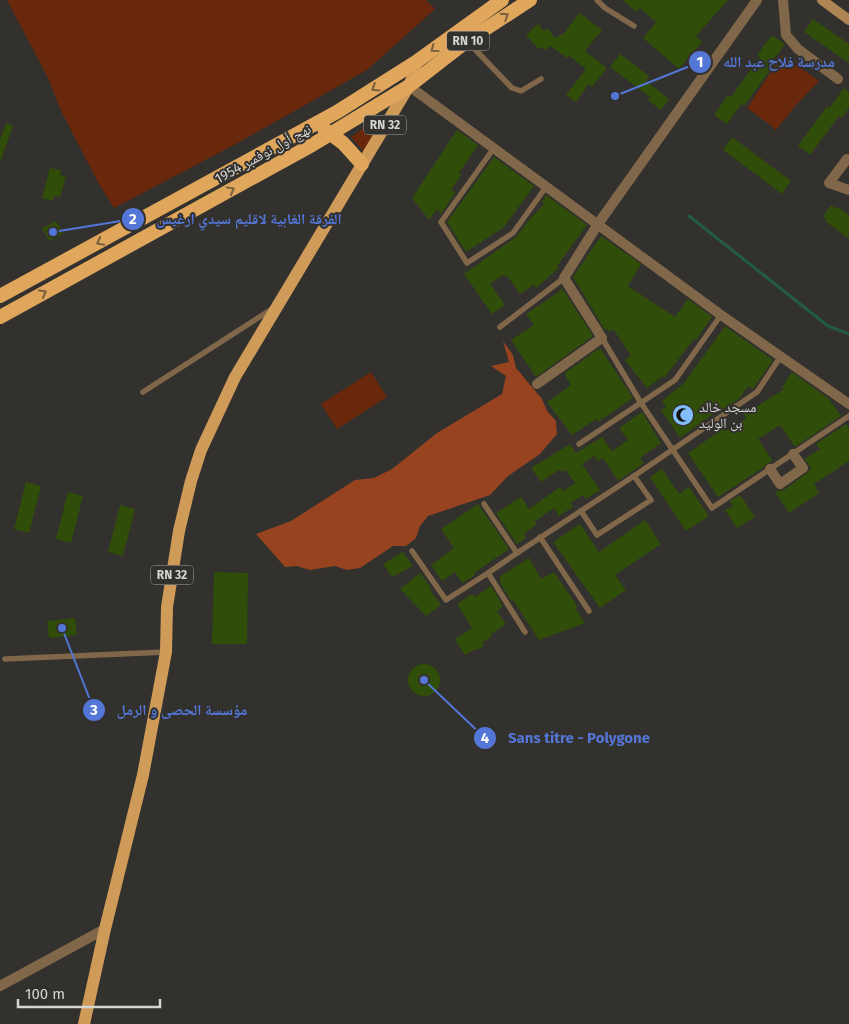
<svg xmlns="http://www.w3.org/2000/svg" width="849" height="1024" font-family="'Fira Sans','Noto Naskh Arabic',sans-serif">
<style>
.green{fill:#69280b}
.forest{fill:#974320}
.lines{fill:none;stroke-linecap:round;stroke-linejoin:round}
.stream{stroke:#235c42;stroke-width:3}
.building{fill:#304d09}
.service{stroke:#816749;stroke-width:5.5}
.minor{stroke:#816749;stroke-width:10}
.tertiary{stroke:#816749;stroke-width:10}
.secondary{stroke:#ad8553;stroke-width:10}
.primary{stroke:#cf9b59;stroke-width:12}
.trunk{stroke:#dfa65c;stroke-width:14}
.oneway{stroke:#776040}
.labels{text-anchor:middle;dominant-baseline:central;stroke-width:4;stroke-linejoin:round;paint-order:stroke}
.shield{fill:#32312e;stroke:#a4a4a2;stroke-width:1}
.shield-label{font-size:12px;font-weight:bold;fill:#d5d5d3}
.street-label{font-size:14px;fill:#d5d5d3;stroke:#32312e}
.poi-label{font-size:14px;fill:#d5d5d3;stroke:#32312e;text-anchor:start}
.leader{fill:none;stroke:#5476d6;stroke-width:2}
.callout-dot{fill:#5476d6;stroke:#32312e;stroke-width:2}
.mark-label{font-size:15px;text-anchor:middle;font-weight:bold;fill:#fff}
.callout-label{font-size:15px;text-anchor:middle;font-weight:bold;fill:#5476d6;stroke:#32312e;stroke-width:4;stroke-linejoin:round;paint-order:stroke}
</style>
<rect width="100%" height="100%" fill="#32312e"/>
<g class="green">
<path d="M7,0H426L435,9L367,70L234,145L114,208L99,184L61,111L47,76Z"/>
<path d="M782,55L819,81L797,104L775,131L773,127L747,108Z"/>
<path d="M375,120L380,125L364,152L351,137Z"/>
<path d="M371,372L387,397L337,429L321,404Z"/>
</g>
<path class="forest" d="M503,341L513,355L516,368L542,399L547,411L556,421L557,434L540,454L508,476L490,495L428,516L420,526L416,538L406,546H393L360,568L347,570L335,566L310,570L297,566L285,567L256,534L291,521L355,480L374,478L392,469L437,433L502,394L506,376L491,366L509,362Z"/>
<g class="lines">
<path class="stream" d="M689,216L828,326L849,334"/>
</g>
<g class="building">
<path d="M622,0H728L696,36L702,42L679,69L643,38L656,22L640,8L637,12Z"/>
<path d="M580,13L602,30L585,51L607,68L592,87L589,84L576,102L566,95L586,69L569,56L567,58L551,46L545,50L540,47L538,49L526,35L538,24L544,31L547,28L555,38L564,33Z"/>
<path d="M813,19L849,44V63L804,32Z"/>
<path d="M772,35L785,44L770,64L773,66L744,106L741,104L727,124L714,115L728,95L731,97L760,57L757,55Z"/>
<path d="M620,54L649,76L646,81L669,99L661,110L648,100L650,97L610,67Z"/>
<path d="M844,88L849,92V108L842,118L839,116L810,155L798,146L827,106L829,108Z"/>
<path d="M6,123L13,126L1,160H0V140Z"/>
<path d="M457,130L478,145L459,173L461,175L451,190L456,192L441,214L437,209L429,220L412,198Z"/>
<path d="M732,137L791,181L782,194L723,150Z"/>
<path d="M494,157L534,186L504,227L466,252L447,222Z"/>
<path d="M50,168L61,170L60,175L66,177L60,197L54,196L53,201L42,198Z"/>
<path d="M546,195L587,225L557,266L559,268L536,288L534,285L520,294L508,277L503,275L490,284L505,305L492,314L464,274L516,237L529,220L544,204L542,202Z"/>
<path d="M831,205L837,209L838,207L849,215V239L825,221L827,219L823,217Z"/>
<path d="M56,221L63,234L49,241L42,228Z"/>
<path d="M601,236L641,264L628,286L675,317L688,299L712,317L696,340L694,339L664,378L663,376L647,388L625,360L631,355L613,329L609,332L607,329L605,330L573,277Z"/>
<path d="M562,288L593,336L536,377L511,340L534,325L526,314L559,292Z"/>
<path d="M725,326L773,360L753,389L748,386L740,398L722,410L720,409L680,438L661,410L666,407L662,401L684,383Z"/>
<path d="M600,348L633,398L598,422L596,419L572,435L547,402L571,385L565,376L566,372Z"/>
<path d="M792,372L829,399L841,416L795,447L780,425L758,439L773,461L766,464L764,467L718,497L688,453L724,428L726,431L746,418L744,415L784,389L782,387Z"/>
<path d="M642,412L661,443L640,458L644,463L618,481L603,458L598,461L594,456L582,464L600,490L586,499L583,495L571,503L573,507L559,516L554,508L535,521L537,524L524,534L526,538L517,544L496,513L521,497L529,509L560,487L563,491L575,483L566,470L562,472L560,469L541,482L531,468L570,444L576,453L602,437L612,451L628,440L619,428Z"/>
<path d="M846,424L849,428V461L814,484L819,493L789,513L775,492L784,490L807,473L811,469L805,459L820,449L816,444Z"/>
<path d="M662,469L679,494L689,487L709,516L686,531L650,477Z"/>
<path d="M26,482L41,486L29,533L14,529Z"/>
<path d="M68,492L83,496L71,543L56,539Z"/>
<path d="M740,495L755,517L737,528L725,510L733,506L730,501Z"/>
<path d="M478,504L509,549L474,573L475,575L466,581L462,583L455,572L442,581L431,565L454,548L441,529Z"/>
<path d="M120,505L135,509L123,556L108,552Z"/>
<path d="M645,520L661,544L615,575L626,590L600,608L553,542L580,524L599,552Z"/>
<path d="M403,552L413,566L392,577L383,564Z"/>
<path d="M529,558L541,579L554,572L578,607L575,608L585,623L539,640L513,600L511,601L499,581L501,580L499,577Z"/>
<path d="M214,572L248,573L247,644H212Z"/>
<path d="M420,573L431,588L430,590L441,605L426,616L400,589Z"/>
<path d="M491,586L503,606L497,611L506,624L491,634L492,636L482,643L484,646L477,650L476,649L465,655L455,639L472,628L457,604L472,594L475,597Z"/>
<path d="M75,618L77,635L49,638L47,621Z"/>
<circle cx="424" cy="680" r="16"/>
</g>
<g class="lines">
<g class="service">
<path d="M597,0L605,8L634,26"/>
<path d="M467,41L512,88L521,91L541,79"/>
<path d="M494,148L441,222L467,263L513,233L546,187"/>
<path d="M500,327L564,278"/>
<path d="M602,338L641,403L712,508L849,416"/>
<path d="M143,392L272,309"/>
<path d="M579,444L675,380L721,315"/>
<path d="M484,504L517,553"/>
<path d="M581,511L597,535L651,500L634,476"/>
<path d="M540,537L589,611"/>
<path d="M412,551L446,600L488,573L517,553L634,476L757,392L781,356"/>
<path d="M488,573L525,632"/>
<path d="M5,659L166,652"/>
</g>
<g class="minor">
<path d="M783,0L786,35L798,49L838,79"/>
<path d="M409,86L721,315L849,404"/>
<path d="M847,159L829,183L849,190"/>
<path d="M537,384L602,338L564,278L598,224L757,0"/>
<path d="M770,469L780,484L803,468L793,454"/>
</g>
<path class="tertiary" d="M0,986L105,929"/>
<path class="secondary" d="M822,0L849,20"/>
<path class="primary" d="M84,1024L105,929L143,775L166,652L167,607L179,531L191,481L201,450L235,377L409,86L415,70L416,62"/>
<g class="trunk">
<path d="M324,129L343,143L362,164"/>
<path d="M0,296L337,112L416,62L502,0"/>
<path d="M0,317L312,145L409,86L467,41L530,0"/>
</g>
</g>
<defs><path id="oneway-chevron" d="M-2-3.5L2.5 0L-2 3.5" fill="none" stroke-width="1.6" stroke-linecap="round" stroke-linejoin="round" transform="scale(1.25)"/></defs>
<g class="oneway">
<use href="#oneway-chevron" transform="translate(505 16) rotate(-33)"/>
<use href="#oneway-chevron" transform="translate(434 49) rotate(144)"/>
<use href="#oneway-chevron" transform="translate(375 88) rotate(148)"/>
<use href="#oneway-chevron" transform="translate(231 190) rotate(-29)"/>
<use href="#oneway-chevron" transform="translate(100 242) rotate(152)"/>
<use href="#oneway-chevron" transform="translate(43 293) rotate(-29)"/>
</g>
<defs>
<g id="mosque-disc" transform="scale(1.125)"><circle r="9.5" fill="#82bcfa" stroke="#32312e"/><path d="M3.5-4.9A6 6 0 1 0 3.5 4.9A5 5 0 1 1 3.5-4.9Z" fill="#111"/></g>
</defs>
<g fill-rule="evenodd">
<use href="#mosque-disc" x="683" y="415"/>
</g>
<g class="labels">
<g class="shield">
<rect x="447" y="31.5" width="42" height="19" rx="4"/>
<rect x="364" y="115.5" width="42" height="19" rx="4"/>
<rect x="151" y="565.5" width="42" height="19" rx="4"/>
</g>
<g class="shield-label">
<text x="468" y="41">RN 10</text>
<text x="385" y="125">RN 32</text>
<text x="172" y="575">RN 32</text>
</g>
<g class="street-label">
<text transform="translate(263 154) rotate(-29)">نهج أول نوفمبر 1954</text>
</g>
<g class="poi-label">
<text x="699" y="407">مسجد خالد<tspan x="699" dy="16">بن الوليد</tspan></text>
</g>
</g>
<path class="leader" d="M615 96L700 62M53 232L133 219M62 628L94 710M424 680L485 738"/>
<g class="callout-dot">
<circle cx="615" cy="96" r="5"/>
<circle cx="53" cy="232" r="5"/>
<circle cx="62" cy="628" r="5"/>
<circle cx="424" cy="680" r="5"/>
<circle cx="700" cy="62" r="12"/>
<circle cx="133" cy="219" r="12"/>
<circle cx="94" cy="710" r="12"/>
<circle cx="485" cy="738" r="12"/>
</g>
<g class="mark-label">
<text x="700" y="67">1</text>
<text x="133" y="224">2</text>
<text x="94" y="715">3</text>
<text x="485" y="743">4</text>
</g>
<g class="callout-label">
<text x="779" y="67">مدرسة فلاح عبد الله</text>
<text x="249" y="224">الفرقة الغابية لاقليم سيدي ارغيس</text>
<text x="182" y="715">مؤسسة الحصى و الرمل</text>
<text x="579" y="743">Sans titre - Polygone</text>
</g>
<path d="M18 999v8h142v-8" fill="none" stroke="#d5d5d3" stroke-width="2.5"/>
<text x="25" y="999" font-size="15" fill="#d5d5d3" stroke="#32312e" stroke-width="4" paint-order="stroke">100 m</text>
</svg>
